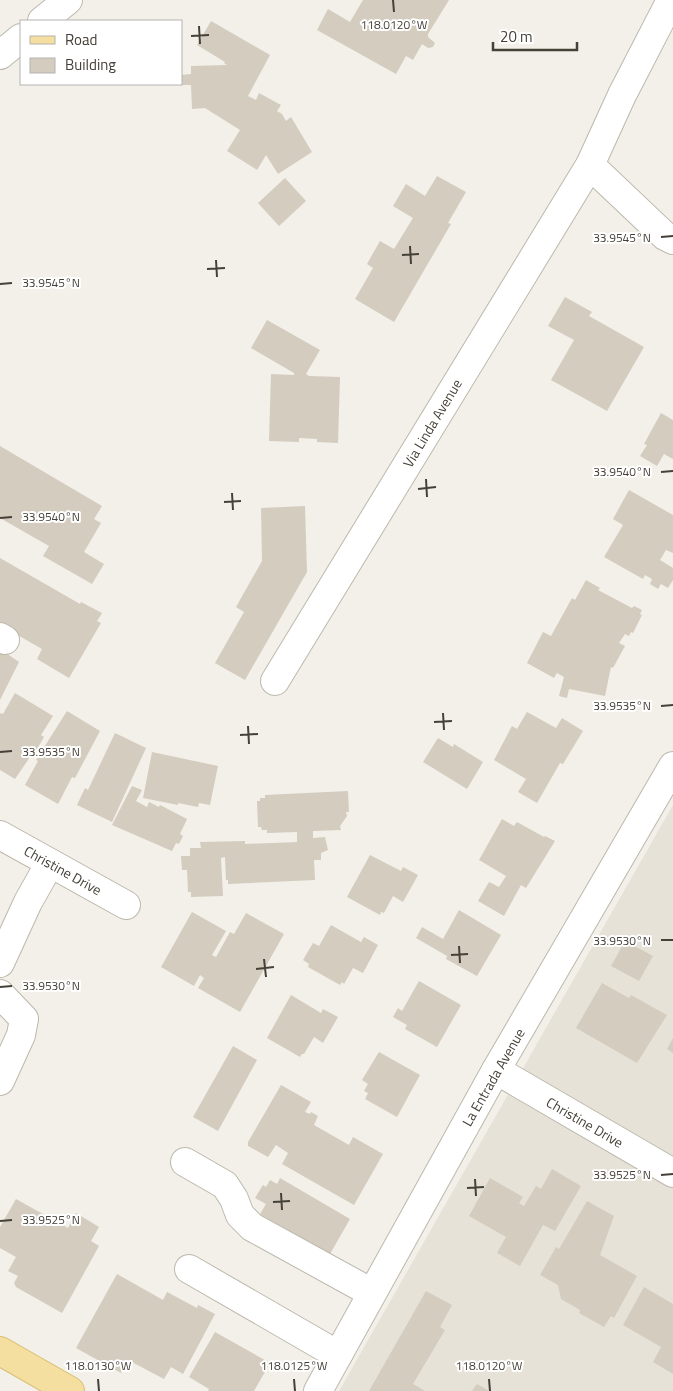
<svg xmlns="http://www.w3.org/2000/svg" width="673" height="1391" font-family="'Titillium Web',sans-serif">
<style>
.residential{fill:#e6e2d8}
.building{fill:#d3ccbf}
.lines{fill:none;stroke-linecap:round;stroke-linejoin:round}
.minor-casing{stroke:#bdb8ac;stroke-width:30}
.major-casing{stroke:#d8bd72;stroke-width:30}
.minor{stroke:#fff;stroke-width:28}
.major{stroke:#f4dfa0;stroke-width:28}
.ticks{fill:none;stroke:#464138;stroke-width:2}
.labels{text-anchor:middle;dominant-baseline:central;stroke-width:4;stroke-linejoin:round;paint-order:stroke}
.street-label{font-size:14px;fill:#464138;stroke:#fff}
.ticks-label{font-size:12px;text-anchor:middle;fill:#464138;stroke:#fff;stroke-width:4;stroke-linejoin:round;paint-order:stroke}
</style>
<rect width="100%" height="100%" fill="#f3f0e9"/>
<path class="residential" d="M673,805V1391H339Z"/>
<g class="building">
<path d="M363,0H449L428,34V37L435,43L433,47L428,48L422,44L413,60L406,56L396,74L317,30L328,9L350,22Z"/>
<path d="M211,21L270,55L248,96L256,100L259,93L281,105L277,111L282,114L286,121L291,117L312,152L278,174L266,155L257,170L227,151L240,130L205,108L192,109L191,85H181V75L191,74V66L227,65L224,63L225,62L197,45Z"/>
<path d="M437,176L466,192L448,223L451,224L394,322L355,299L373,268L367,264L380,241L394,249L413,218L393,206L406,184L425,196Z"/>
<path d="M285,178L306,201L279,226L258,203Z"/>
<path d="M565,297L592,312L589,316L644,347L607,411L551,380L574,340L548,326Z"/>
<path d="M267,320L320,350L306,374L309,376L340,377L338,443L317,442V439L299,438V442L269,441L271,374L294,375V373L251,348Z"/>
<path d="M661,413L673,420V459L664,454L657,466L640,456L647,445L644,444Z"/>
<path d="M0,446L102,506L94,519L101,523L84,552L104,564L92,584L43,556L49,546L0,518Z"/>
<path d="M629,490L673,515V553L666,550L660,560L673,568V580L668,588L661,584L658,589L650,584L652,579L645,575L643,579L604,557L623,525L613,519Z"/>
<path d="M305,506L307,572L245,680L215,663L244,612L236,607L262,561L261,508Z"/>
<path d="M0,558L80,604L81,602L102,613L97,621L101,623L69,678L37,659L42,649L0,625Z"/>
<path d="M586,580L600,588L598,590L632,608L634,606L642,610L640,614L642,615L633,633L631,632L629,636L625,634L619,643L625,646L613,668L611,667L605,696L569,689L567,698L559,696L564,677L557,673L554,678L527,663L543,632L551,636L572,598L575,600Z"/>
<path d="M0,649L19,662L0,700Z"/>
<path d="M15,693L53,716L41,735L44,737L32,758L30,757L15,779L0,770V714L1,713L3,714Z"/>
<path d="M67,711L100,731L75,778L72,777L58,804L25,785L38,761L36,760Z"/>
<path d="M527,712L556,728L562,718L583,731L563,764L560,763L537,803L518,792L526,779L494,760L512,726L517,729Z"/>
<path d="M115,733L146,748L112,822L77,805L85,788L88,790Z"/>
<path d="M438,738L453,747L454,744L483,762L467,789L423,762Z"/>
<path d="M152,752L218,766L210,805L199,803L198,807L178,803V805L143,798Z"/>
<path d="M132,786L142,790L136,801L147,807L149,802L159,807L160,805L187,819L180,834L183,836L179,844L176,843L172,851L112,825Z"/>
<path d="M348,791L349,812H346L347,816L340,826L341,830L313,831V838L325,837L328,850L321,853V860H314L315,880L228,884V880H226L225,857L221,858L223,896L191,897V892H188L187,870H182L181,856H190V848H201L200,842L245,841V844L297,842V832L267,833V830H262L261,827H258L257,801H260V798H265V795Z"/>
<path d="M502,819L514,826L517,822L544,837L545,836L555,841L526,888L521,885L504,916L478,901L489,882L499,887L506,876L479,860Z"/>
<path d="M370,855L401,871L403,867L418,875L403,902L393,896L384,913L381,912L380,915L347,897Z"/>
<path d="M459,910L501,935L477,976L446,959L447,956L416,938L422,927L443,939Z"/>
<path d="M192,912L226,931L212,955L216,957L230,932L234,934L246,913L284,934L240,1012L198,988L204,978L200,975L194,986L161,967Z"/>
<path d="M331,925L361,942L364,937L378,945L363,973L353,968L344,984L342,982L340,985L308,967L309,964L303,960L313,943L319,946Z"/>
<path d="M625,941L653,956L639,981L611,966Z"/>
<path d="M419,981L461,1005L437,1047L405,1029L407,1025L393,1017L398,1008L402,1011Z"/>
<path d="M602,983L629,998L631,995L667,1015L637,1063L576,1028Z"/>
<path d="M291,995L321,1013L323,1009L338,1017L323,1043L314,1037L304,1054H302L300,1057L267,1038Z"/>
<path d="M673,1038V1053L667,1049Z"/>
<path d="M233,1046L257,1060L218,1131L193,1117Z"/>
<path d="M379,1052L420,1075L397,1117L365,1099L368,1093L364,1091L368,1084L362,1080Z"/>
<path d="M281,1085L311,1102L305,1112L310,1114L311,1112L318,1116L314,1125L349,1145L353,1137L383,1154L354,1205L282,1164L288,1153L276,1145L268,1157L248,1146V1142Z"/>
<path d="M552,1169L581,1186L555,1231L543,1225L520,1266L497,1253L506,1237L469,1216L490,1178L523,1197L519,1203L524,1206L536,1186L541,1189Z"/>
<path d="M280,1178L350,1219L330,1254L260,1214L266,1204L255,1198L263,1185L266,1187L270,1180L277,1184Z"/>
<path d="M16,1199L68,1228L76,1213L99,1227L91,1241L99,1246L62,1313L16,1287L14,1283L18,1276L8,1271L16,1257L0,1248V1227Z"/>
<path d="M587,1201L614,1216L600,1255L637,1276L614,1318L611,1316L604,1327L579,1313L580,1310L561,1299L558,1285L540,1275L556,1247L559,1249Z"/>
<path d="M117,1274L163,1300L167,1292L197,1308L198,1305L215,1314L183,1374L171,1367L164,1379L128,1360L121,1373L76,1348Z"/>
<path d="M644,1287L673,1304V1374L653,1362L661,1347L623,1325Z"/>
<path d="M426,1291L452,1305L440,1327L445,1330L413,1384L425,1391H369Z"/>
<path d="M215,1332L270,1363L254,1391H208L209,1389L189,1377Z"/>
<path d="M477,1384L489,1391H472Z"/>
</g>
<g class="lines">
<g class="minor-casing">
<g id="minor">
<path d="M42,21L68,0"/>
<path d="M0,55L21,38"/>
<path d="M590,165L665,236L673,240"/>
<path d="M0,637L5,640"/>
<path d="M275,681L590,165L622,95L671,0"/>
<path d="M0,835L126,905"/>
<path d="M0,963L28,902L50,863"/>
<path d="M0,994L24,1019L21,1035L0,1081"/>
<path d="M496,1070L673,1173"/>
<path d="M185,1162L225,1185L234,1199L240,1215L252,1227L372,1293"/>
<path d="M189,1269L338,1355"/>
<path d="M318,1391L496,1070L673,766"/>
</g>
</g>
<g class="major-casing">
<path id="major" d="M0,1351L70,1391"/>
</g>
<use href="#minor" class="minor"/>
<use href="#major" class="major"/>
</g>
<path class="ticks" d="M393,0L394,12M199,26L200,44M191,36L209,35M661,237L673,236M410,246L411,264M402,255L419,254M216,260L217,277M207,269L225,268M0,284L12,283M661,472L673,471M426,479L427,497M418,489L436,487M232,493L233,510M224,502L241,501M0,518L12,517M661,706L673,705M443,713L444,730M434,722L452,721M248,726L249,744M240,735L258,734M0,752L12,751M661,940H673M459,946L460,963M451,955L468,954M264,959L266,977M256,969L274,967M0,987L12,986M661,1175L673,1174M475,1179L476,1196M467,1188L484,1187M281,1193L282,1210M273,1202L290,1201M0,1221L12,1220M98,1379L99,1391M294,1379L295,1391M489,1379L490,1391"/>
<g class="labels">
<g class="street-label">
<text transform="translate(432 423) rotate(-59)">Via Linda Avenue</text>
<text transform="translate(63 870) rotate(29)">Christine Drive</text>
<text transform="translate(493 1077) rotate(-60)">La Entrada Avenue</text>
<text transform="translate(585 1122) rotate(30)">Christine Drive</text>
</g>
</g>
<g class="ticks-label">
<text x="394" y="29">118.0120°W</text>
<text x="622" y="242">33.9545°N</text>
<text x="51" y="287">33.9545°N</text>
<text x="622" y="476">33.9540°N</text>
<text x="51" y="521">33.9540°N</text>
<text x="622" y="710">33.9535°N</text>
<text x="51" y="756">33.9535°N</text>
<text x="622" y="945">33.9530°N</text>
<text x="51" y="990">33.9530°N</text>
<text x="622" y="1179">33.9525°N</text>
<text x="51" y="1224">33.9525°N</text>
<text x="98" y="1370">118.0130°W</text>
<text x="294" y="1370">118.0125°W</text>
<text x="489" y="1370">118.0120°W</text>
</g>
<rect x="20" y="20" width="162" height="65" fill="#ffffff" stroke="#b5b3af"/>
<rect x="30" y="36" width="25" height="8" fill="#f4dfa0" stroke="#b5b3af"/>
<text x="65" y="45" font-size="15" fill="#464138">Road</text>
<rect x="30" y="58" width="25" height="15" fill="#d3ccbf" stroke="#b5b3af"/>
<text x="65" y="70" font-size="15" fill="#464138">Building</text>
<path d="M493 42v8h84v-8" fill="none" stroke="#464138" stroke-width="2.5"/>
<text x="500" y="42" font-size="15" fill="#464138" stroke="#ffffff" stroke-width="4" paint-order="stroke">20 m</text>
</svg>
